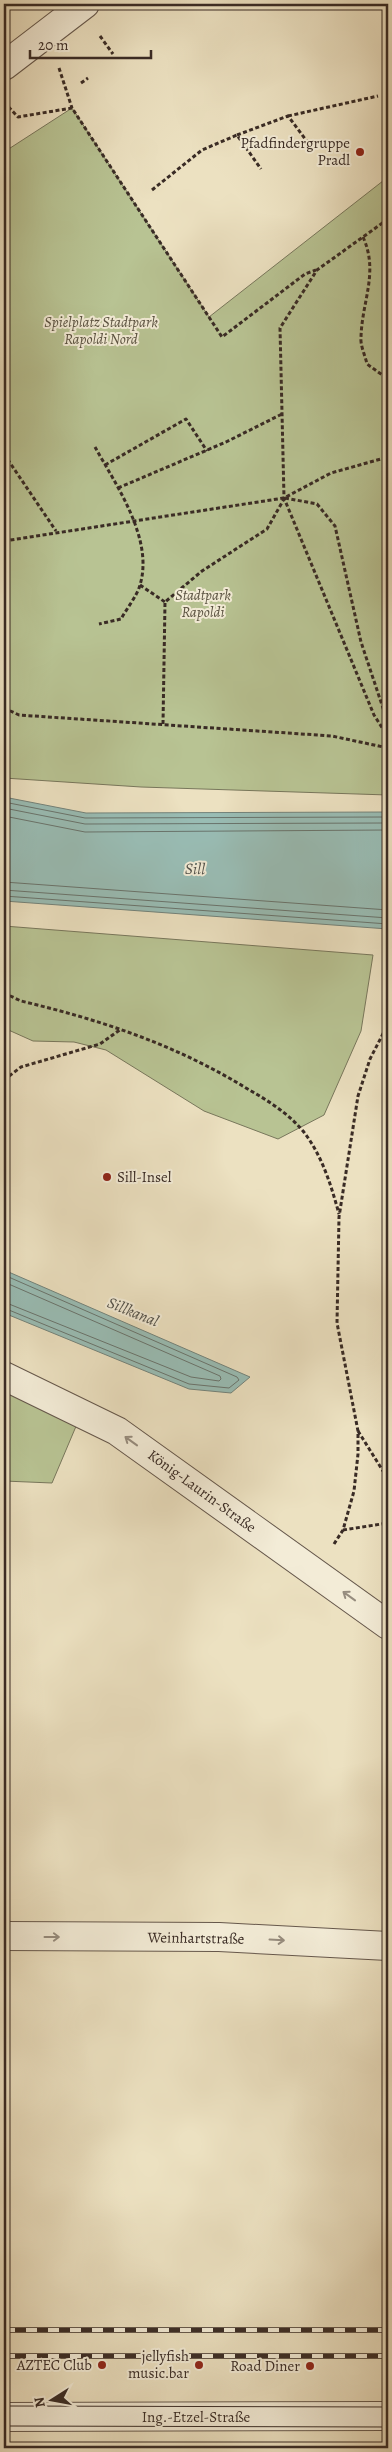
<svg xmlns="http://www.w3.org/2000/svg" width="392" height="2452" font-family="Alegreya,serif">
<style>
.green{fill:#b8c393;stroke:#78775c}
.water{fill:#99bdb5;stroke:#73837b}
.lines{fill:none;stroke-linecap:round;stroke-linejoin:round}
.shore{stroke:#69746d;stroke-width:1}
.minor-casing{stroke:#66584c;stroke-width:30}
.path{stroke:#392b25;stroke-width:3;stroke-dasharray:4 2.5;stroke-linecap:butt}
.minor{stroke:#f3ecd7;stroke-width:28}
.tram{stroke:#392b25;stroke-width:1}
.rail-casing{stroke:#392b25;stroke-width:5.5}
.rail{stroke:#f3ecd7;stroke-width:4;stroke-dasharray:11;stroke-linecap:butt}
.oneway{stroke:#968c7e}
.poi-dot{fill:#8f2418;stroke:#f3ecd7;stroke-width:2}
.labels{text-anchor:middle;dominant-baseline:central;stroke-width:4;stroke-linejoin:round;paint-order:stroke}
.poi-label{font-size:15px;fill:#392b25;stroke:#f3ecd7;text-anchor:end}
.park-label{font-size:15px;font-style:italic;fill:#595140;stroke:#f3ecd7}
.street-label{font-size:15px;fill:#392b25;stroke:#f3ecd7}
.water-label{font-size:16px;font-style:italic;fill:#515049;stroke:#f3ecd7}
</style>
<rect width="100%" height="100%" fill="#ece1c1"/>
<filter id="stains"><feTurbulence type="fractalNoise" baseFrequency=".004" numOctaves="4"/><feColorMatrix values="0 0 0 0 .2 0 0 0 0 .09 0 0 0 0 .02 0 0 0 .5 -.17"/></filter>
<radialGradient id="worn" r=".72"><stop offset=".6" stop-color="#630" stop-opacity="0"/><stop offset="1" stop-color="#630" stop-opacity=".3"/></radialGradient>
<g class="green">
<path d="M72,108L209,317L388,177V795L141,787L4,778V152Z"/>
<path d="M4,926L373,955L361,1031L324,1115L278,1139L204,1111L106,1050L74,1042L33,1041L4,1028Z"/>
<path d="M4,1390L77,1424L52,1483L4,1481Z"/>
</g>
<g class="water">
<path d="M4,797L86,813L388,812V929L4,901Z"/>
<path d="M4,1270L250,1377L231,1393L189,1389L4,1313Z"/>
</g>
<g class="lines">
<g class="shore">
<path d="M4,802L85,818L388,817"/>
<path d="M4,808L85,824L388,823"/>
<path d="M4,816L85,832L388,830"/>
<path d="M4,882L388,910"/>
<path d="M4,890L388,918"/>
<path d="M4,896L388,924"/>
<path d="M4,1275L237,1377L239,1380L229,1388L189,1384L4,1308"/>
<path d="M4,1282L220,1376L221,1379L219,1381L191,1377L4,1302"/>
</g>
<g class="minor-casing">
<g id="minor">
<path d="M4,66L85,4"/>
<path d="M4,1376L117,1431L388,1625"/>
<path d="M4,1936L219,1937L388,1946"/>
<path d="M4,2417L388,2416"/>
</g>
</g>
<g class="path">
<path d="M100,36L113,54"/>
<path d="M59,68L72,108"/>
<path d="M81,83L88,78"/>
<path d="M4,102L18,117L72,108L222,337L305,274L316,270"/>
<path d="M288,116L378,96"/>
<path d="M237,135L288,116L312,148"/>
<path d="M152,190L202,150L237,135L261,169"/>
<path d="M388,219L317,270L280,328L284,498L374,715L388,737"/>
<path d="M363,237C379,272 362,301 361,337C360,345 365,355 367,364L388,379"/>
<path d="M95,447C116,485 154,539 140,585C137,596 127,608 121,619L99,624"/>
<path d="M4,454L56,531"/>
<path d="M105,465L186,419L207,451"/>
<path d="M118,488L226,442L282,414"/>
<path d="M285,498L317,504L335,526L361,642L388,723"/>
<path d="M4,541L284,498L331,473L388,457"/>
<path d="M140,585L165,602"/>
<path d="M4,708L19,715L332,736L388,748"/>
<path d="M163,724L165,602L202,571L267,529L284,499"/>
<path d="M4,993L21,1001C101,1020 176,1045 246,1088C267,1100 288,1113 303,1131C322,1155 331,1185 339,1214"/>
<path d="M4,1080L21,1067L100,1044L121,1029"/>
<path d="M358,1431L388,1479"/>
<path d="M343,1530L388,1523"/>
<path d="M334,1544L343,1530L354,1491L358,1454V1431L337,1323L339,1217L358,1096L370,1059L388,1024"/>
</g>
<use href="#minor" class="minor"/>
<g class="tram">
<path d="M4,2406L388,2407"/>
<path d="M4,2426L388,2427"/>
</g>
<g class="rail-casing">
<g id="rail">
<path d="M4,2330H388"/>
<path d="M4,2356H388"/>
</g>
</g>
<use href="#rail" class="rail"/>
</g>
<defs><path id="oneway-shaft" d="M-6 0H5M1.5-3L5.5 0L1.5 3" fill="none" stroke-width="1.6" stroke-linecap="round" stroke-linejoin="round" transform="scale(1.25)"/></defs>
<g class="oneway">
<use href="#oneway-shaft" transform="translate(131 1441) rotate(-144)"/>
<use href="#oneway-shaft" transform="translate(349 1596) rotate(-144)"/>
<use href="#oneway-shaft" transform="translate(52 1937)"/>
<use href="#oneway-shaft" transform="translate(277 1940) rotate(3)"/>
</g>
<g class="poi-dot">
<circle cx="360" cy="152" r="5"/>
<circle cx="107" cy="1177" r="5"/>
<circle cx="102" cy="2365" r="5"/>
<circle cx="199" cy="2365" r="5"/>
<circle cx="310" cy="2366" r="5"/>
</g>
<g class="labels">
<g class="poi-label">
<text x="350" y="143">Pfadfindergruppe<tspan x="350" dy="17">Pradl</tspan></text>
<text x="117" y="1177" text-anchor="start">Sill-Insel</text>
<text x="189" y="2356">jellyfish<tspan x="189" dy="17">music.bar</tspan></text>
<text x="92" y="2365">AZTEC Club</text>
<text x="300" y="2366">Road Diner</text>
</g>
<g class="park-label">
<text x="101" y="322">Spielplatz Stadtpark<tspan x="101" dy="17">Rapoldi Nord</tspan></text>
<text x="203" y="595">Stadtpark<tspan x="203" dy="17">Rapoldi</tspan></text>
</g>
<g class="street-label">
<text transform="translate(202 1491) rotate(36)">König-Laurin-Straße</text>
<text transform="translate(196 1938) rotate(1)">Weinhartstraße</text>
<text x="196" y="2417">Ing.-Etzel-Straße</text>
</g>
<g class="water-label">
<text transform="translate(195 869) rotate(2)">Sill</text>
<text transform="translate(133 1312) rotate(22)">Sillkanal</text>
</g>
</g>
<rect width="392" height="2452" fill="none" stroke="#ece1c1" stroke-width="20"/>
<rect x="5" y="5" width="382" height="2442" fill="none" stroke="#392b25" stroke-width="2.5"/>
<rect x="10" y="10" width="372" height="2432" fill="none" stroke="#392b25"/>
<g transform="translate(52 2400) rotate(259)" stroke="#f3ecd7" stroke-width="4" paint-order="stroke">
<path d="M0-4L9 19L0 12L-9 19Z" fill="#392b25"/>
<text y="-8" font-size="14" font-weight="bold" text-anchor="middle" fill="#392b25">N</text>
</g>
<path d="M30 50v8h121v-8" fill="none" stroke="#392b25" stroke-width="2.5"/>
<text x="38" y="50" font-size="15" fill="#392b25" stroke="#f3ecd7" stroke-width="4" paint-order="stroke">20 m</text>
<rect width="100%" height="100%" filter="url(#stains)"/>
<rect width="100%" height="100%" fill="url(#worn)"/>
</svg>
